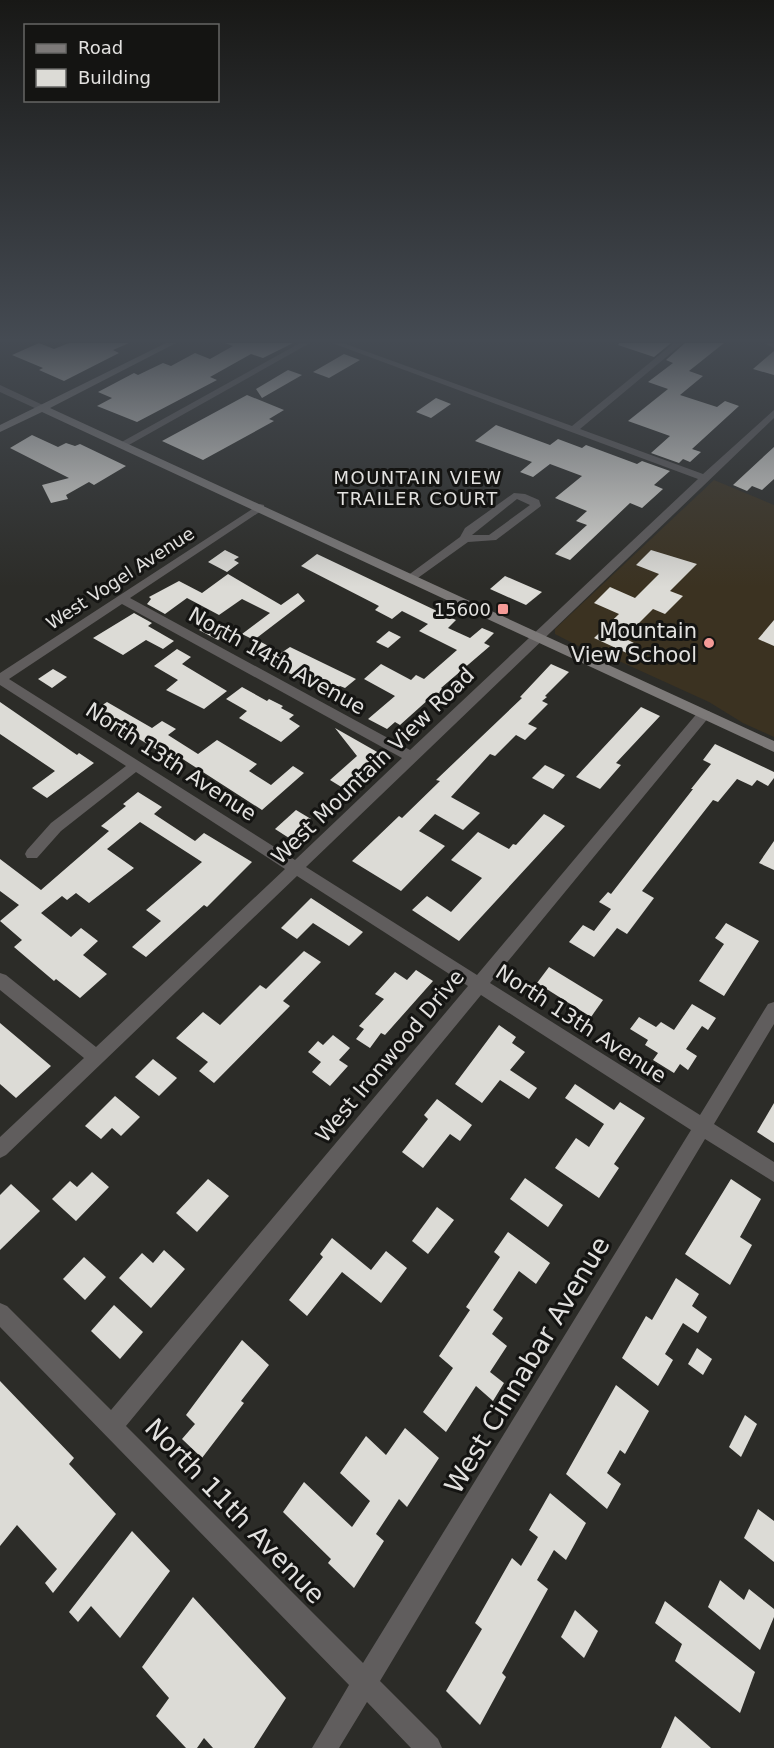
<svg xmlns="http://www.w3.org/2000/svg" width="774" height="1748" font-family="'DejaVu Sans',sans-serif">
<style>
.education{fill:#3b3221}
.building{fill:#dcdbd6}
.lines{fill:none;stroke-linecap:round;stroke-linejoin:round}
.street{fill:#605d5d;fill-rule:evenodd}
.secondary{fill:#7c7978;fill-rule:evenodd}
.poi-dot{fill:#f59b97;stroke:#141412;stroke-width:2}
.labels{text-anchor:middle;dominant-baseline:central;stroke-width:6;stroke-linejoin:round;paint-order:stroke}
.far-neighbourhood-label{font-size:18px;letter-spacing:1.5px;fill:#e2e1df;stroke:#141412}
.far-street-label{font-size:18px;fill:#e2e1df;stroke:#141412}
.far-poi-label{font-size:18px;fill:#e2e1df;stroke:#141412;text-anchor:end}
.poi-label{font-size:21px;fill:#e2e1df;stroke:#141412;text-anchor:end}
.street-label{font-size:21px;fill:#e2e1df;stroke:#141412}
.near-street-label{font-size:26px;fill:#e2e1df;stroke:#141412}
</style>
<rect width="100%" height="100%" fill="#2c2c28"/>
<path class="education" d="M714,480L774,505V737L743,723L709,702L608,656L584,649L555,634V629Z"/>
<g class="building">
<path d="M39,343L54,349L69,343H129L113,350L119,353L64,381L39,370L43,368L12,355Z"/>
<path d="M225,343H293L263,358L251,354L210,377L217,380L137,422L97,406L112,398L98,392L134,373L138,375L163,363L171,366L195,353L210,359L233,346Z"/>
<path d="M619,343H671L654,357L618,345Z"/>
<path d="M685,343H724L689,371L703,376L680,395L717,407L725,401L739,406L692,449L701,452L690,462L683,459L679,463L651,453L670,436L628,421L668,389L648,382L673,363L666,360Z"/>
<path d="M774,351V375L753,369Z"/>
<path d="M344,354L360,360L329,378L313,372Z"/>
<path d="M288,370L302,375L262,398L256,389Z"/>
<path d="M247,395L284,410L269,419L274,421L203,460L162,441Z"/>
<path d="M436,398L451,404L431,418L416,412Z"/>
<path d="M496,425L550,445L558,439L582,448L586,445L637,464L642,461L670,471L654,485L663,489L642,508L630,503L570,560L555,554L587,525L576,521L587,511L555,498L582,476L550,464L533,477L520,472L532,462L475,441Z"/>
<path d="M32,435L58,447L66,443L75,446L80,444L126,466L94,485L89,482L66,495L68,499L51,503L42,485L69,478L10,448Z"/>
<path d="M774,447V479L762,490L752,486L747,491L733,485Z"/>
<path d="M225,550L239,557L234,560L239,563L227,572L208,562Z"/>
<path d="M651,550L697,564L670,591L683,596L665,614L653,609L624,638L638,645L629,654L594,638L619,614L594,603L610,587L635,598L659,574L636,565Z"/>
<path d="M317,554L456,620L448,628L470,638L482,628L494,633L484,643L490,646L441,688L444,690L432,701L429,699L400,725L395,722L387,729L368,719L395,696L364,679L381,664L411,680L416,675L424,679L457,650L419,631L428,624L402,611L392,619L375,610L379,606L301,566Z"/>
<path d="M228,574L281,605L298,593L305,601L254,640L242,634L270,613L242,599L219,615L187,598L165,614L147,604L151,599L149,597L179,581L202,593Z"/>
<path d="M505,576L542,592L526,605L490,589Z"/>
<path d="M134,613L152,623L148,626L174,641L163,649L146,640L123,655L93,638Z"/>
<path d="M774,620V646L758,639Z"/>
<path d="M210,622L228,632L218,640L199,630Z"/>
<path d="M389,631L401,637L388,648L376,642Z"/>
<path d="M261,642L281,653L290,647L356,679L345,688L340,686L329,695L249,651Z"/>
<path d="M177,649L191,657L182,664L227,691L204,709L166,690L178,680L154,666Z"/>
<path d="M551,664L569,672L545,696L547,697L542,701L548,704L528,724L537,728L525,740L516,735L495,756L490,754L451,797L480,813L463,830L435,814L419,831L445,846L401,891L352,861L399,816L402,818L440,781L436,780L522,698L520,697Z"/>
<path d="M53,669L67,677L52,688L38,679Z"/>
<path d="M242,687L267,701L269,699L283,706L281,708L294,715L289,719L300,726L281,742L239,718L247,711L226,699Z"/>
<path d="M0,702L77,755L79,753L94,763L47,798L32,788L55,771L0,734Z"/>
<path d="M107,702L152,728L162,721L176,729L168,735L198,754L217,740L257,764L249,771L271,785L293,766L304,773L262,810L178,756L170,763L159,756L162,753L131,734L128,737L90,713Z"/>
<path d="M641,707L660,716L616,763L621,765L600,789L576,777Z"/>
<path d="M335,728L379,753L343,788L330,780L357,756Z"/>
<path d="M715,744L774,772V778L768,786L757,780L752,786L737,779L718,802L713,800L642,891L654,898L627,934L617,928L594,957L569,942L583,925L594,931L611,909L599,902L608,892L611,894L693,789H691L711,764L703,760Z"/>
<path d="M545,765L565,775L553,789L532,778Z"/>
<path d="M138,792L162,807L154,814L195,841L204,833L252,862L207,907L204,905L146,957L132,947L161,921L146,910L202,862L140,822L107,849L134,868L89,903L76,893L67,900L62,896L41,913L71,937L81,928L98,941L83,955L107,974L80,998L56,979L54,981L14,947L22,940L0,921L19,905L0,891V859L41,890L109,831L101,826L126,806L123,804Z"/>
<path d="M296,810L311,819L289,838L275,829Z"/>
<path d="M544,814L565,826L459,941L412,910L427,896L451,912L482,878L451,860L478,832L509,849L513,844L516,845Z"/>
<path d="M774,841V870L759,863Z"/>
<path d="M311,898L363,932L349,946L313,923L297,939L281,928Z"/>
<path d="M726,923L759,941L724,996L699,981L724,944L715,938Z"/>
<path d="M304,951L321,962L283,1001L290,1006L214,1083L199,1071L208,1062L176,1038L203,1012L220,1025L260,985L266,989Z"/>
<path d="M549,967L603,1000L591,1017L537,983Z"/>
<path d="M416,970L433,981L385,1035L381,1033L370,1048L356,1039L364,1029L359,1026L384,999L375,994L395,972L407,980Z"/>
<path d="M692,1004L716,1018L708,1030L702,1026L686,1049L697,1056L688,1070L680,1064L674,1073L653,1060L658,1053L645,1045L648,1040L630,1029L639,1017L656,1027L661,1022L674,1030Z"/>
<path d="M0,1023L51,1066L16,1098L0,1084Z"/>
<path d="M499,1025L516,1037L512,1043L525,1052L510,1070L537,1088L529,1099L500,1080L482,1103L455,1084Z"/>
<path d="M333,1035L350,1048L339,1060L348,1066L330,1086L312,1072L321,1062L308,1052L318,1041L323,1045Z"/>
<path d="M153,1059L177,1078L159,1096L135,1077Z"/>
<path d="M575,1084L614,1110L620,1102L645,1118L614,1164L619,1168L599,1198L555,1168L576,1138L589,1147L604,1124L565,1098Z"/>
<path d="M115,1096L140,1117L121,1136L112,1128L101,1139L85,1126Z"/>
<path d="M437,1099L472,1125L460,1141L450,1134L423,1168L402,1152L428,1119L424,1115Z"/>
<path d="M774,1103V1143L757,1132Z"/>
<path d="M92,1172L109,1187L76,1221L52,1199L70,1181L77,1187Z"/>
<path d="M525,1178L563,1205L548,1227L510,1199Z"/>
<path d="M208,1179L229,1196L197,1232L176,1213Z"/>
<path d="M731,1179L761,1199L740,1237L752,1245L730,1285L685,1254Z"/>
<path d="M11,1184L40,1211L0,1250V1195Z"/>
<path d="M437,1207L454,1220L428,1254L412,1241Z"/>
<path d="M508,1232L550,1263L536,1284L519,1271L493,1310L503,1318L492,1334L507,1346L490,1372L504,1383L493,1401L476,1386L446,1432L423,1412L453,1368L439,1356L470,1310L466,1307L500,1257L494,1252Z"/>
<path d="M332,1238L371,1270L386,1251L407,1268L381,1303L342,1272L307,1316L289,1300L323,1257L320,1254Z"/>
<path d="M164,1250L185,1269L151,1308L119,1278L142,1253L153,1263Z"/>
<path d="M84,1257L106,1277L85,1300L63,1279Z"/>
<path d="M676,1278L699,1294L692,1306L707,1317L698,1333L683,1323L665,1354L673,1360L658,1386L622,1358L646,1316L652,1320Z"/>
<path d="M114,1305L143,1332L120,1359L91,1331Z"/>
<path d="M242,1340L269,1365L241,1401L244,1403L202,1458L182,1439L195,1424L186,1415Z"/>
<path d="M697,1348L712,1359L703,1375L688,1364Z"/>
<path d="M0,1381L74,1458L69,1464L116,1514L53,1593L45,1583L57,1569L17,1525L0,1546Z"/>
<path d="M616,1385L649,1411L625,1454L620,1450L607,1473L621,1484L607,1509L566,1474Z"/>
<path d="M745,1415L757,1424L741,1457L729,1447Z"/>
<path d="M405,1428L439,1458L407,1507L399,1499L376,1534L384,1541L354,1588L328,1563L331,1559L283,1512L304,1482L352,1527L370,1501L340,1473L366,1436L386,1455Z"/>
<path d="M550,1493L586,1523L566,1560L554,1550L537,1580L548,1589L502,1673L506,1677L480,1725L446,1691L482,1629L475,1623L512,1558L521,1566L538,1537L529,1530Z"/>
<path d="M758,1509L774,1521V1562L744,1538Z"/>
<path d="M132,1531L170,1571L120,1638L91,1606L78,1622L69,1612Z"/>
<path d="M720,1580L744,1600L749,1589L774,1609V1617L760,1650L708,1607Z"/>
<path d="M193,1597L286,1698L254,1748H213L204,1738L197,1748H186L156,1716L169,1698L142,1667Z"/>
<path d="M665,1601L755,1672L740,1713L675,1661L682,1644L655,1623Z"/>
<path d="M575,1610L598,1631L584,1658L561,1637Z"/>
<path d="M675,1716L711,1748H661Z"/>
</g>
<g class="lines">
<g class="street">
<path d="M300,343H310L127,446L118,444Z"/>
<path d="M332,343H343L572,426L674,343H683L580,429L703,474L774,410V418L306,867L477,975L699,711H709L711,714L709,717L490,983L700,1115L768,1004L774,1002V1024L714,1124L774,1162V1182L705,1139L380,1681L438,1739L442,1748H411L367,1702L339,1748H312L349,1685L0,1327V1303L7,1306L111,1410L468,986L297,876L6,1155L0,1158V1137L84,1058L0,990V973L6,975L96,1047L285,869L136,772L61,831L37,858H27L25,854L27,850L51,823L126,766L0,685V673L260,504L264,505V509L130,598L410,750L698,479ZM122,604L402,758L295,860L9,679ZM481,995L691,1130L363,1663L126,1426Z"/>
<path d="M764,343H774V348Z"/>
<path d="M0,385L45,406L47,408L39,410L0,392Z"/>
<path d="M514,493L525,494L539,500L541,506L496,540L468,542L415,580H407V576L460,537L465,528ZM517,499L530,505L489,535H472Z"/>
</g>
<path class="secondary" d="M166,343H176L50,408L774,741V752L42,412L0,432V425Z"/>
</g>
<linearGradient id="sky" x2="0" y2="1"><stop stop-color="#181816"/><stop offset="0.58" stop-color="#454b53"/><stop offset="1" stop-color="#454b53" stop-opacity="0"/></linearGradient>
<rect width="774" height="587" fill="url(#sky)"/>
<g class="poi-dot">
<rect x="497" y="603" width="12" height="12" rx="3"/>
<circle cx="709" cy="643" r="6"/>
</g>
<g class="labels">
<g class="far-neighbourhood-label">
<text x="418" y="477">MOUNTAIN VIEW<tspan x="418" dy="21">TRAILER COURT</tspan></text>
</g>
<g class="far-street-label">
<text transform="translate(120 578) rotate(-33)">West Vogel Avenue</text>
</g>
<g class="far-poi-label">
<text x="491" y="609">15600</text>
</g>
<g class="poi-label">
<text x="697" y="631">Mountain<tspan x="697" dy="24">View School</tspan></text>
</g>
<g class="street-label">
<text transform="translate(277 661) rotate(29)">North 14th Avenue</text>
<text transform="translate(171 762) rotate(33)">North 13th Avenue</text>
<text transform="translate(373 766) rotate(-44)">West Mountain View Road</text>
<text transform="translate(581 1024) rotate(33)">North 13th Avenue</text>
<text transform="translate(390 1056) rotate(-50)">West Ironwood Drive</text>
</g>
<g class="near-street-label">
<text transform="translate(527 1365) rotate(-59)">West Cinnabar Avenue</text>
<text transform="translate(235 1511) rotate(46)">North 11th Avenue</text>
</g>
</g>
<rect x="24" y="24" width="195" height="78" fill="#141412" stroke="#666664" stroke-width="1.5"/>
<rect x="36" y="44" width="30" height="9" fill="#7c7978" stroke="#666664" stroke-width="1.5"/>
<text x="78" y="54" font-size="18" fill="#e2e1df">Road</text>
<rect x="36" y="69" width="30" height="18" fill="#dcdbd6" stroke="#666664" stroke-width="1.5"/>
<text x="78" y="84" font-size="18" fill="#e2e1df">Building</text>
</svg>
